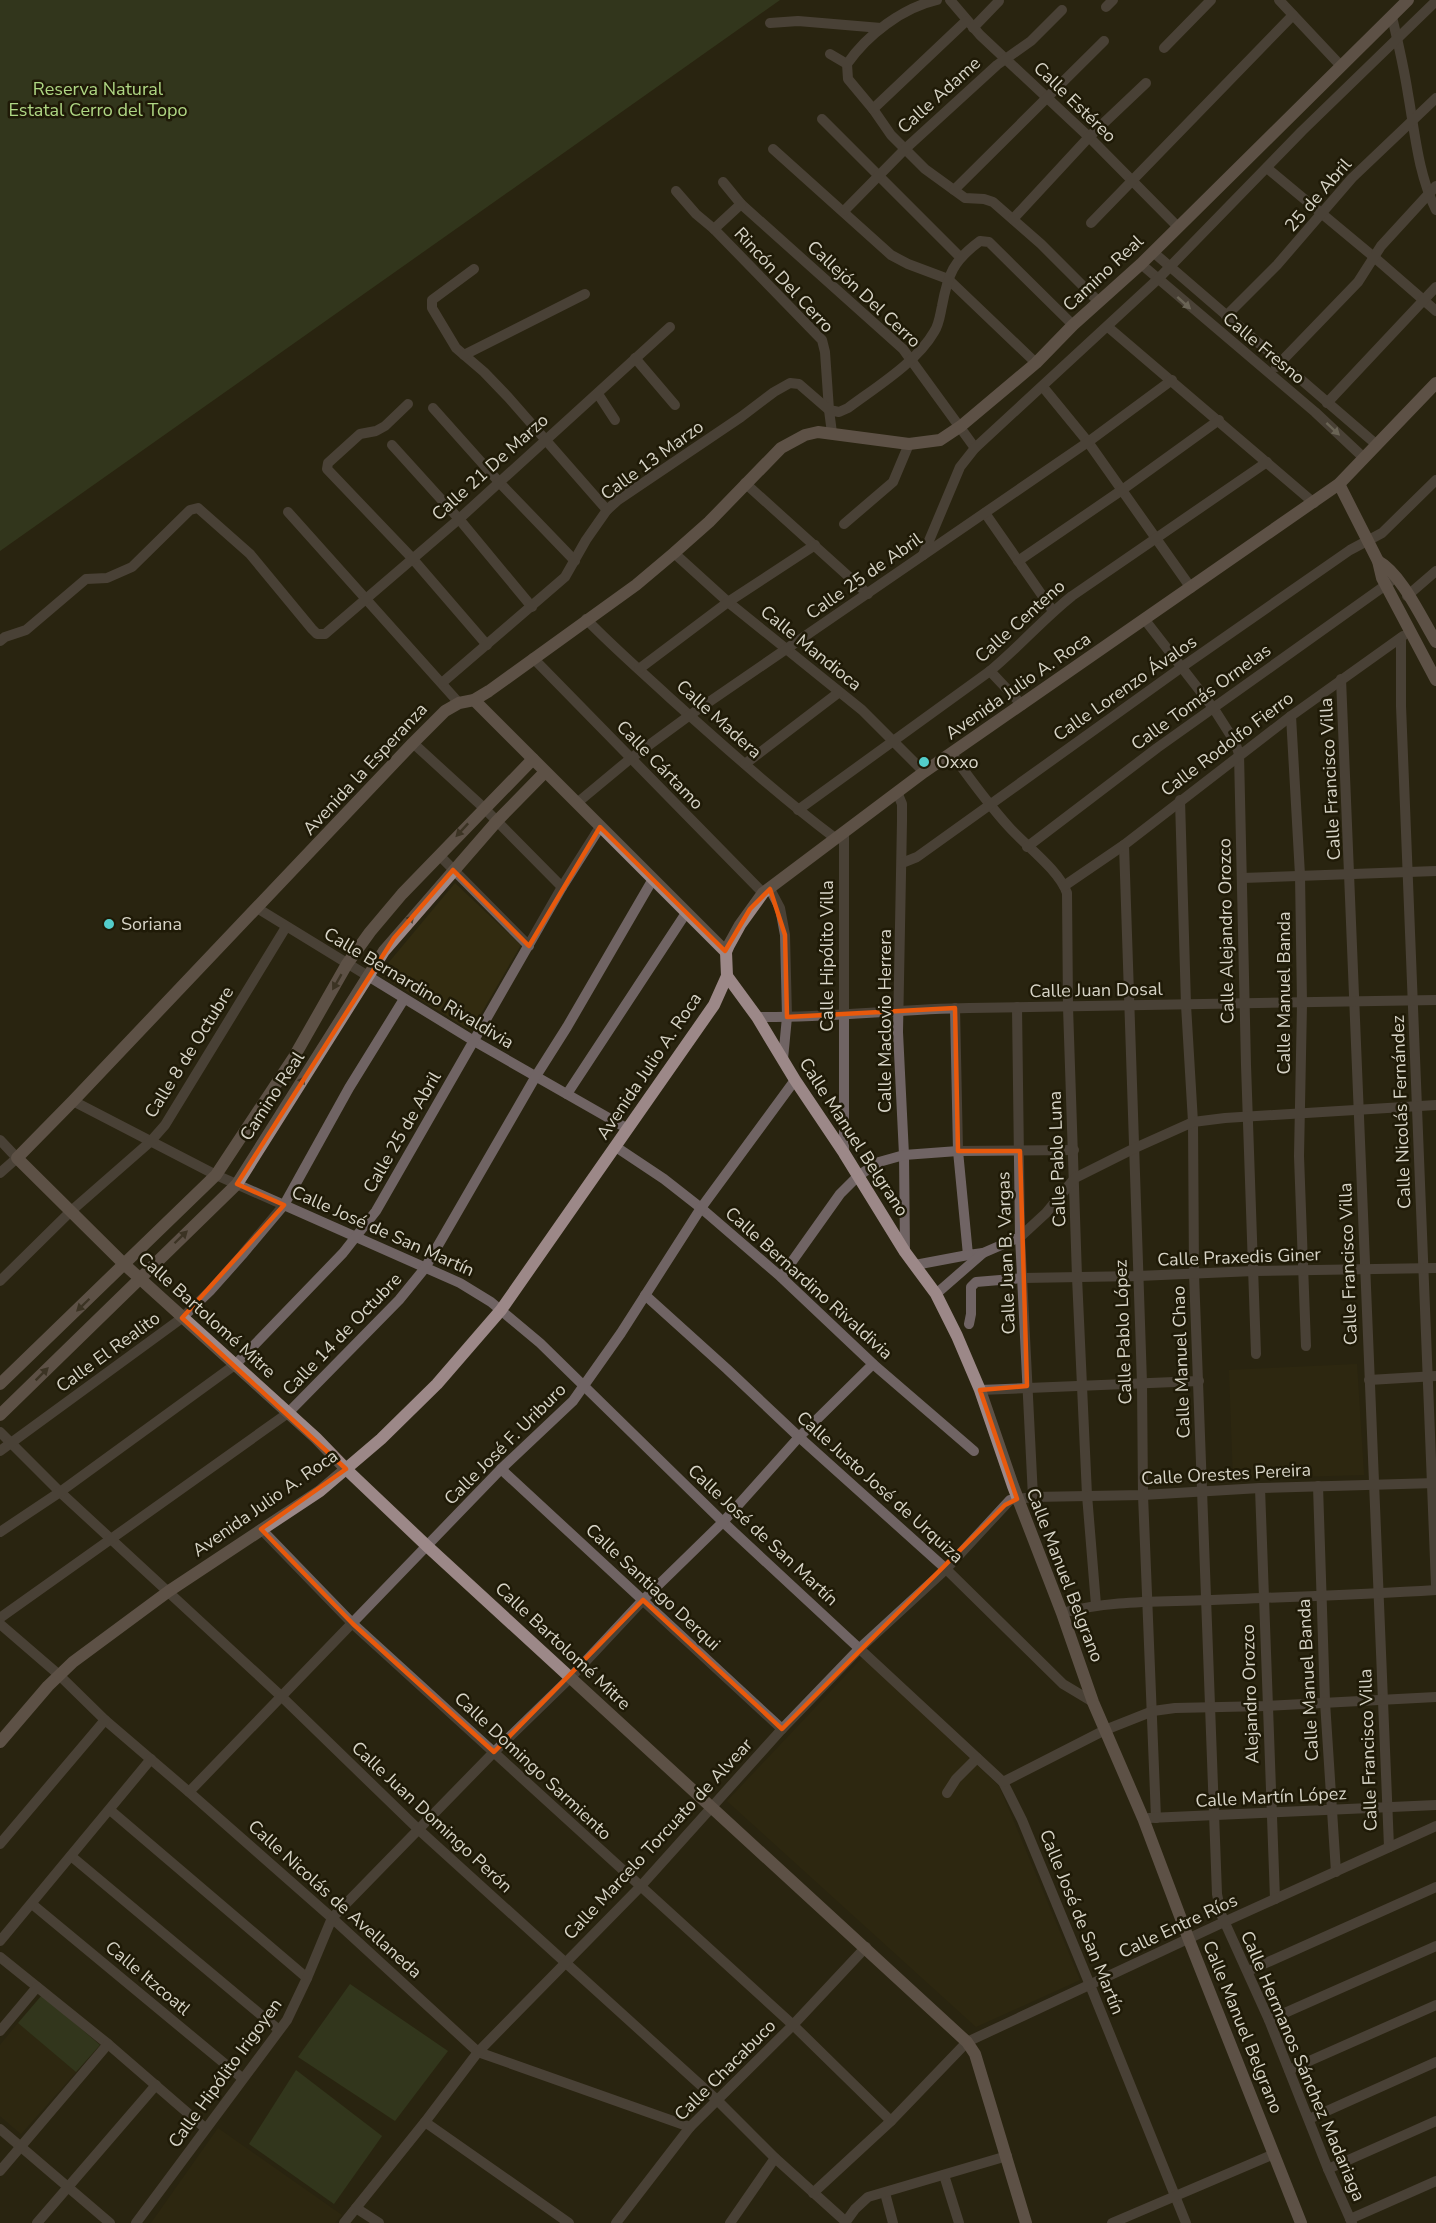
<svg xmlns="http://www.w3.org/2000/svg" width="1436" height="2223" font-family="'Nunito Sans',sans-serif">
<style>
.built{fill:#322b10}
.green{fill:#3c4d2a}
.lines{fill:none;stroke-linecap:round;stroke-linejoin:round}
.street{stroke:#706464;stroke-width:10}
.secondary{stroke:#9c8888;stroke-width:12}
.oneway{fill:#b8b2a9}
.oneway2{fill:#51463b}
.marked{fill:none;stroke:#e8590c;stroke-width:4.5;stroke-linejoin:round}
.poi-dot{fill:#53cdcb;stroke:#1f1a07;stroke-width:2}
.labels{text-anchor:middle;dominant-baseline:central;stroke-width:5;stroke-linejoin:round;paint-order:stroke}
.park-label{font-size:18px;fill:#afd784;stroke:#1f1a07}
.street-label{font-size:18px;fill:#d7d4c7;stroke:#1f1a07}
.poi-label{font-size:18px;fill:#d7d4c7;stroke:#1f1a07;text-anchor:start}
</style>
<rect width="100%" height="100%" fill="#292410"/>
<g class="built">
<path d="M455,883L521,945L471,1031L379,974Z"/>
<path d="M1357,1364L1364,1475L1233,1479L1229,1370Z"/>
<path d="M863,1657L999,1786L1080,1980L976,2027L727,1801Z"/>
<path d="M18,2023L76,2072L21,2134L0,2116V2045Z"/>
<path d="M218,2128L342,2215L335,2223H151Z"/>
</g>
<g class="green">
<path d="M0,0H780L0,551Z"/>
<path d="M350,1984L448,2051L395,2121L298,2057Z"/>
<path d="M42,1995L100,2045L76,2072L18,2023Z"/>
<path d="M296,2070L382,2136L334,2204L249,2144Z"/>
</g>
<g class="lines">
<g class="street">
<path d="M950,0L980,35L1089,137L1178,227"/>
<path d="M1279,0L1341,66"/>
<path d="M1106,7L1113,0"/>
<path d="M1392,17C1398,42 1404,68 1408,94C1415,133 1418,174 1436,210"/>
<path d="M770,23L798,21L881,28"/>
<path d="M973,28L999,1"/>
<path d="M1164,48L1211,0"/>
<path d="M830,54L847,64L848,79L873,109L891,135L925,169L965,198L984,199L993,202L1041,244L1099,302"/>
<path d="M847,64C867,35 902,8 937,0"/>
<path d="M873,109L966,21"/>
<path d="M822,119L960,257"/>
<path d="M773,149L891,255L908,264L948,279L1036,363"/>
<path d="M1267,168L1374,257L1436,311"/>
<path d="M723,182L741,204L903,349L975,448"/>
<path d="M954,190L1104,41"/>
<path d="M676,191L696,214L714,229L822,340L825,352L829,410L839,412L848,408C876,387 917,362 934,332C939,325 940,315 942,306C948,274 953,261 980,241L989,242L1073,325"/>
<path d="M844,211L905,149L997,65L1031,41L1062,10"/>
<path d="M1013,219L1089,137L1146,83"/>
<path d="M1091,223L1293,15"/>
<path d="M714,229L741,204"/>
<path d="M1153,252L1377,445"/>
<path d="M1141,264L1315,412L1364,458"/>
<path d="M474,269L432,300V308L456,348L484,372L508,397L607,510"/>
<path d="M1226,316L1277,265L1352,178L1436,98"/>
<path d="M1108,327L1314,503"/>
<path d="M464,355L585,294"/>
<path d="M635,358L675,405"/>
<path d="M1276,367L1358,282L1381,246L1436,186"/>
<path d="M1043,387L1088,442L1191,588"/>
<path d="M598,394L615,420"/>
<path d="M1327,403L1436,287"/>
<path d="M408,404L385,426L376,431L360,434L328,463L327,469L412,558L487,645"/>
<path d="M433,408L499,482L575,561"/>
<path d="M392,445L459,519L532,607"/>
<path d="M745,483L868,594"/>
<path d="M288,512L459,703"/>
<path d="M985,513L1053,611"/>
<path d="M844,524L893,482L909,444"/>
<path d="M674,553L728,602L862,710L924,772"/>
<path d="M923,555L960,467L975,448L1158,279L1302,131L1436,1"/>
<path d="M1018,561L1122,490L1219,420"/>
<path d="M1407,596L1436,571"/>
<path d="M586,619C613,647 642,672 670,698C724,746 778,795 835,838"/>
<path d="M1145,620L1214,709L1235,742L1239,754L1246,1065L1256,1354"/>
<path d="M1401,638V706L1436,1585"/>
<path d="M0,641L5,637L26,630L86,579L107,578L132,567L190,510L198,508L250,554L312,629L317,634H325L459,519L670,327"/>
<path d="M533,658L763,893"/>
<path d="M639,669L728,602L815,545"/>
<path d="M990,671L1022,705"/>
<path d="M1341,679L1389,1847"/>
<path d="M443,682L565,577L586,540L607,510L618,500L741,417L774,392L790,383L799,384L829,410L832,433"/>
<path d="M1291,716L1300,875L1302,1004L1299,1156L1306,1346"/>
<path d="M413,743L484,808L562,887"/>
<path d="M952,754C970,779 988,804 1009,827C1026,846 1059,870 1067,893L1068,1007L1077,1277L1087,1495L1096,1605"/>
<path d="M745,764L838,693"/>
<path d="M897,792L902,804V821L898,1032L904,1155L905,1252"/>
<path d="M1180,800L1186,1005L1193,1122L1194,1274L1217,1894L1221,1914L1269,2020L1328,2169L1352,2223"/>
<path d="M577,803L630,759L690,715L1088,442L1172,380"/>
<path d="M798,810L990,671C1019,647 1043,619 1072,596L1267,462"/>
<path d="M1124,845L1142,1383L1143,1495L1156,1818"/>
<path d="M1027,847L1157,748L1390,582"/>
<path d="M439,855L529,946"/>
<path d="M902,863L917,857L1182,667L1350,550L1382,533L1436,480"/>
<path d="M1242,878L1436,871"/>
<path d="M1064,886L1124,845L1291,716L1403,636"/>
<path d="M770,889L780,908L785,935L787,1017L783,1059"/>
<path d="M257,908L474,1041L628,1129"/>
<path d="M1017,1007L1020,1237L1033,1497"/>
<path d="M955,1008L958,1151L968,1255L983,1253"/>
<path d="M757,1017C828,1018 898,1009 969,1008C1125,1004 1280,1004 1436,1000"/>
<path d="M567,1094L686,913"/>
<path d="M73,1101L216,1175L460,1283L491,1302L540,1343L723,1522L1003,1782L1022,1820L1090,1985L1186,2223"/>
<path d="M0,1140L17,1158L0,1173"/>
<path d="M616,1147L664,1179L701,1208L781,1277L873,1364L974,1451"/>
<path d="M844,1153V832"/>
<path d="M915,1265L968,1255"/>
<path d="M781,1277L840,1194L858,1176L879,1162L904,1155L958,1151L1074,1150"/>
<path d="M0,1281L70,1212L150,1142L165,1125L286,927"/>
<path d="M936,1294L983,1253L1020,1237L1046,1213L1075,1178L1135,1148L1193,1122L1225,1118L1436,1105"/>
<path d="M645,1295L727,1369L799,1437L946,1569L1063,1684L1093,1702"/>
<path d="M969,1324L971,1314V1287L976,1282L1023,1278L1138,1276L1254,1271L1436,1268"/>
<path d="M1369,1380L1436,1376"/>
<path d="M980,1390L1199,1381"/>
<path d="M0,1432L60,1492L282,1697L418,1829L717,2100L775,2158L846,2222"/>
<path d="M0,1451L182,1318L210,1291L242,1255L284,1205L349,1088L404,999"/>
<path d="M501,1469L782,1729"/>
<path d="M1318,1486L1325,1702L1336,1872"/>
<path d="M1260,1488L1275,1899"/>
<path d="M261,1529L353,1624L793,2025L891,2121"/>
<path d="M0,1532L60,1492L236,1364L343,1253L376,1211L562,887L600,827"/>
<path d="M1062,1613C1109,1600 1159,1602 1207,1600C1284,1597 1360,1595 1436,1590"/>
<path d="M0,1618L288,1413L399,1300L425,1268L536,1076L567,1027L653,879"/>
<path d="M0,1624L58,1674L105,1720L189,1792L332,1918L478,2052L690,2127"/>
<path d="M1003,1782L1105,1730L1153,1711L1175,1708L1267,1706L1436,1697"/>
<path d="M189,1792L501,1469L573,1401L621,1333L701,1208L795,1080"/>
<path d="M947,1793L956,1779L977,1758"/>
<path d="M110,1810L307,1978"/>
<path d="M1149,1818L1436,1805"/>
<path d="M0,1844L105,1720"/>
<path d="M71,1856L279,2030"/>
<path d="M32,1904L242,2078"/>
<path d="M0,1941L151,1759"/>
<path d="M0,1957L108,2044L205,2128"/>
<path d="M1248,1971L1436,1887"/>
<path d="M1269,2020L1436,1946"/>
<path d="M0,2031L37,1987"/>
<path d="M1289,2070L1436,2005"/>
<path d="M1309,2119L1436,2062"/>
<path d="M425,2122L569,2223"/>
<path d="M0,2129L110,2223"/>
<path d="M1328,2169L1436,2121"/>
<path d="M0,2171L108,2044"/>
<path d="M944,2175L959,2223"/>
<path d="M813,2193L891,2121L967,2042L1224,1922L1436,1826"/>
<path d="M885,2193L893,2223"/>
<path d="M356,2208L379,2223"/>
<path d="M1350,2219L1436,2181"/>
<path d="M37,2223L156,2085"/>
<path d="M136,2223L287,2020L307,1978L332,1918L494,1752L570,1678L643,1600L723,1522L799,1437L873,1364"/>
<path d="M344,2223L425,2122L478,2052L640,1887L782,1729L860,1648L946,1569L1010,1500L1033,1497L1143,1495L1260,1488L1436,1483"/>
<path d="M616,2223L690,2127L793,2025L866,1947"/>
<path d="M730,2223L775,2158"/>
<path d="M845,2223L855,2209L868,2197L1007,2156"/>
<path d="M1112,2223L1274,2154"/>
</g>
<g class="secondary">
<path d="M1339,484L1378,561L1382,578L1436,680"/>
<path d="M1378,561C1401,573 1422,619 1436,642"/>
<path d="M474,700L726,952"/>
<path d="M727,976L757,1017L795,1080L844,1153L905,1252L936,1294L957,1336L980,1390L1013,1486L1062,1613L1093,1702L1143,1818L1189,1940L1301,2223"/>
<path d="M0,1384L216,1175L294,1057L347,964L370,932L402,894L533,759"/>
<path d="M0,1415L237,1184L384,951L497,821L545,772"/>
<path d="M0,1742L48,1686L73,1662L169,1591L320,1491L381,1439L437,1384L501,1310L714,1005L727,976L726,952L729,945L740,925L763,893L924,772L1339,484L1436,383"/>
<path d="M1026,2223L975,2054L967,2042L427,1546L346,1469L316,1438L125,1265L17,1158L73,1101L413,743L445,711L459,703L474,700L489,691L636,585L674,553L709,522L781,448L805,435L818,432L909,444L940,440L961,426L1036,363L1073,325L1141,264L1408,0"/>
</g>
</g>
<defs><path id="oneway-solid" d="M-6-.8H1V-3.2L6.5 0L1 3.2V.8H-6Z" transform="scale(1.5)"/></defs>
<g class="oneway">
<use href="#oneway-solid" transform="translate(1184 303) rotate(42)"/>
<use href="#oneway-solid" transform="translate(1333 429) rotate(43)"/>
</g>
<g class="oneway2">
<use href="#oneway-solid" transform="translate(462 830) rotate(133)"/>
<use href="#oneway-solid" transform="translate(408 922) rotate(-49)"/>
<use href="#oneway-solid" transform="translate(337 982) rotate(120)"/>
<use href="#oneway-solid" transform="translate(300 1084) rotate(-57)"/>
<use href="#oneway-solid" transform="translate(181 1237) rotate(-44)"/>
<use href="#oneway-solid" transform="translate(83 1305) rotate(136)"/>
<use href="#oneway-solid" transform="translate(42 1374) rotate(-45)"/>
</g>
<path d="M0 0H1436V2223H0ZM600,827L725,951L750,909L770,889L785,935L787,1017L955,1008L958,1151H1020L1027,1386L980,1390L1017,1499L1005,1505L782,1729L643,1600L494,1752L353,1624L261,1529L346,1469L182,1318L284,1205L237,1184L394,938L453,870L529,946Z" fill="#292410" fill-opacity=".55" fill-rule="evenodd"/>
<path class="marked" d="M600,827L725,951L750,909L770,889L785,935L787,1017L955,1008L958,1151H1020L1027,1386L980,1390L1017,1499L1005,1505L782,1729L643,1600L494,1752L353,1624L261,1529L346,1469L182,1318L284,1205L237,1184L394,938L453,870L529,946Z"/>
<g class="poi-dot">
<circle cx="924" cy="762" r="6"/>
<circle cx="109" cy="924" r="6"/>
</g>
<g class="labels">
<g class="park-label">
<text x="98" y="89">Reserva Natural<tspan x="98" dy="21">Estatal Cerro del Topo</tspan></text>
</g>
<g class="street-label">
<text transform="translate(939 95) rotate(-42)">Calle Adame</text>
<text transform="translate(1075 102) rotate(44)">Calle Estéreo</text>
<text transform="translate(1318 195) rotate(-49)">25 de Abril</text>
<text transform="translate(1103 273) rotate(-43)">Camino Real</text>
<text transform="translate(784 280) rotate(47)">Rincón Del Cerro</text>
<text transform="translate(864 294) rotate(43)">Callejón Del Cerro</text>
<text transform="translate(1264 348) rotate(40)">Calle Fresno</text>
<text transform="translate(652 460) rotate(-36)">Calle 13 Marzo</text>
<text transform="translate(490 467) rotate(-42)">Calle 21 De Marzo</text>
<text transform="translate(864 576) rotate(-35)">Calle 25 de Abril</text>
<text transform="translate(1020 621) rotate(-42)">Calle Centeno</text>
<text transform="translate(811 648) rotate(39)">Calle Mandioca</text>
<text transform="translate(1018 686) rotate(-35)">Avenida Julio A. Roca</text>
<text transform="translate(1125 688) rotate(-35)">Calle Lorenzo Ávalos</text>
<text transform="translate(1201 697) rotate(-36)">Calle Tomás Ornelas</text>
<text transform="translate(719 719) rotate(42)">Calle Madera</text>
<text transform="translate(1227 744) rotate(-37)">Calle Rodolfo Fierro</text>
<text transform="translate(660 765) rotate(46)">Calle Cártamo</text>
<text transform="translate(365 769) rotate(-47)">Avenida la Esperanza</text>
<text transform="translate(1330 779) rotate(-93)">Calle Francisco Villa</text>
<text transform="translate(1226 931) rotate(-91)">Calle Alejandro Orozco</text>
<text transform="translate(827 956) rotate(-90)">Calle Hipólito Villa</text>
<text transform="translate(419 988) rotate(31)">Calle Bernardino Rivaldivia</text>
<text transform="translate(1096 990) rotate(-1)">Calle Juan Dosal</text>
<text transform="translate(1284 993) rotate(-90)">Calle Manuel Banda</text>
<text transform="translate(885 1021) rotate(-90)">Calle Maclovio Herrera</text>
<text transform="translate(189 1052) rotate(-58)">Calle 8 de Octubre</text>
<text transform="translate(649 1066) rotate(-56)">Avenida Julio A. Roca</text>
<text transform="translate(272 1096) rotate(-57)">Camino Real</text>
<text transform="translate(1401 1112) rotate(-92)">Calle Nicolás Fernández</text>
<text transform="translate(402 1132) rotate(-60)">Calle 25 de Abril</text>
<text transform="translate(854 1137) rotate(57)">Calle Manuel Belgrano</text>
<text transform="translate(1057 1159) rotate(-92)">Calle Pablo Luna</text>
<text transform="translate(383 1231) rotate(24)">Calle José de San Martín</text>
<text transform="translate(1006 1253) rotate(-92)">Calle Juan B. Vargas</text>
<text transform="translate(1239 1257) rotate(-2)">Calle Praxedis Giner</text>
<text transform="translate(1348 1264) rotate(-92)">Calle Francisco Villa</text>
<text transform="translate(809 1283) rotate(42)">Calle Bernardino Rivaldivia</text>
<text transform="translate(207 1315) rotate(42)">Calle Bartolomé Mitre</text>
<text transform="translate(1123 1332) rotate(-92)">Calle Pablo López</text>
<text transform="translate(342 1334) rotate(-46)">Calle 14 de Octubre</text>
<text transform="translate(108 1352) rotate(-36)">Calle El Realito</text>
<text transform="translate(1181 1362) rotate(-92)">Calle Manuel Chao</text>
<text transform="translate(505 1444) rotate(-45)">Calle José F. Uriburo</text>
<text transform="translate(1226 1474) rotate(-3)">Calle Orestes Pereira</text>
<text transform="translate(880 1487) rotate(42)">Calle Justo José de Urquiza</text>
<text transform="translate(265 1503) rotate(-35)">Avenida Julio A. Roca</text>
<text transform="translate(763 1535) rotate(43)">Calle José de San Martín</text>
<text transform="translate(1065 1575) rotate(69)">Calle Manuel Belgrano</text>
<text transform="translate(653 1587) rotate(43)">Calle Santiago Derqui</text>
<text transform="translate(563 1646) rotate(43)">Calle Bartolomé Mitre</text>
<text transform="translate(1308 1680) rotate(-93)">Calle Manuel Banda</text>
<text transform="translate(1250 1694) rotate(-92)">Alejandro Orozco</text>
<text transform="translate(1368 1750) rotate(-92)">Calle Francisco Villa</text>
<text transform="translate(533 1766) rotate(43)">Calle Domingo Sarmiento</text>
<text transform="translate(1271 1797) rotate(-3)">Calle Martín López</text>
<text transform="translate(432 1817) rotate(43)">Calle Juan Domingo Perón</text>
<text transform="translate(658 1839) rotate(-47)">Calle Marcelo Torcuato de Alvear</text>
<text transform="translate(335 1899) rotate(42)">Calle Nicolás de Avellaneda</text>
<text transform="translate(1082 1922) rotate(68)">Calle José de San Martín</text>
<text transform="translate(1178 1926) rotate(-25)">Calle Entre Ríos</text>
<text transform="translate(148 1978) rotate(40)">Calle Itzcoatl</text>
<text transform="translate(1243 2027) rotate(68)">Calle Manuel Belgrano</text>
<text transform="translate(1303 2066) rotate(67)">Calle Hermanos Sánchez Madariaga</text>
<text transform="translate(725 2070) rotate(-45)">Calle Chacabuco</text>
<text transform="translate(225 2073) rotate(-54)">Calle Hipólito Irigoyen</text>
</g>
<g class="poi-label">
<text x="936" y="762">Oxxo</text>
<text x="121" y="924">Soriana</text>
</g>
</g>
</svg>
